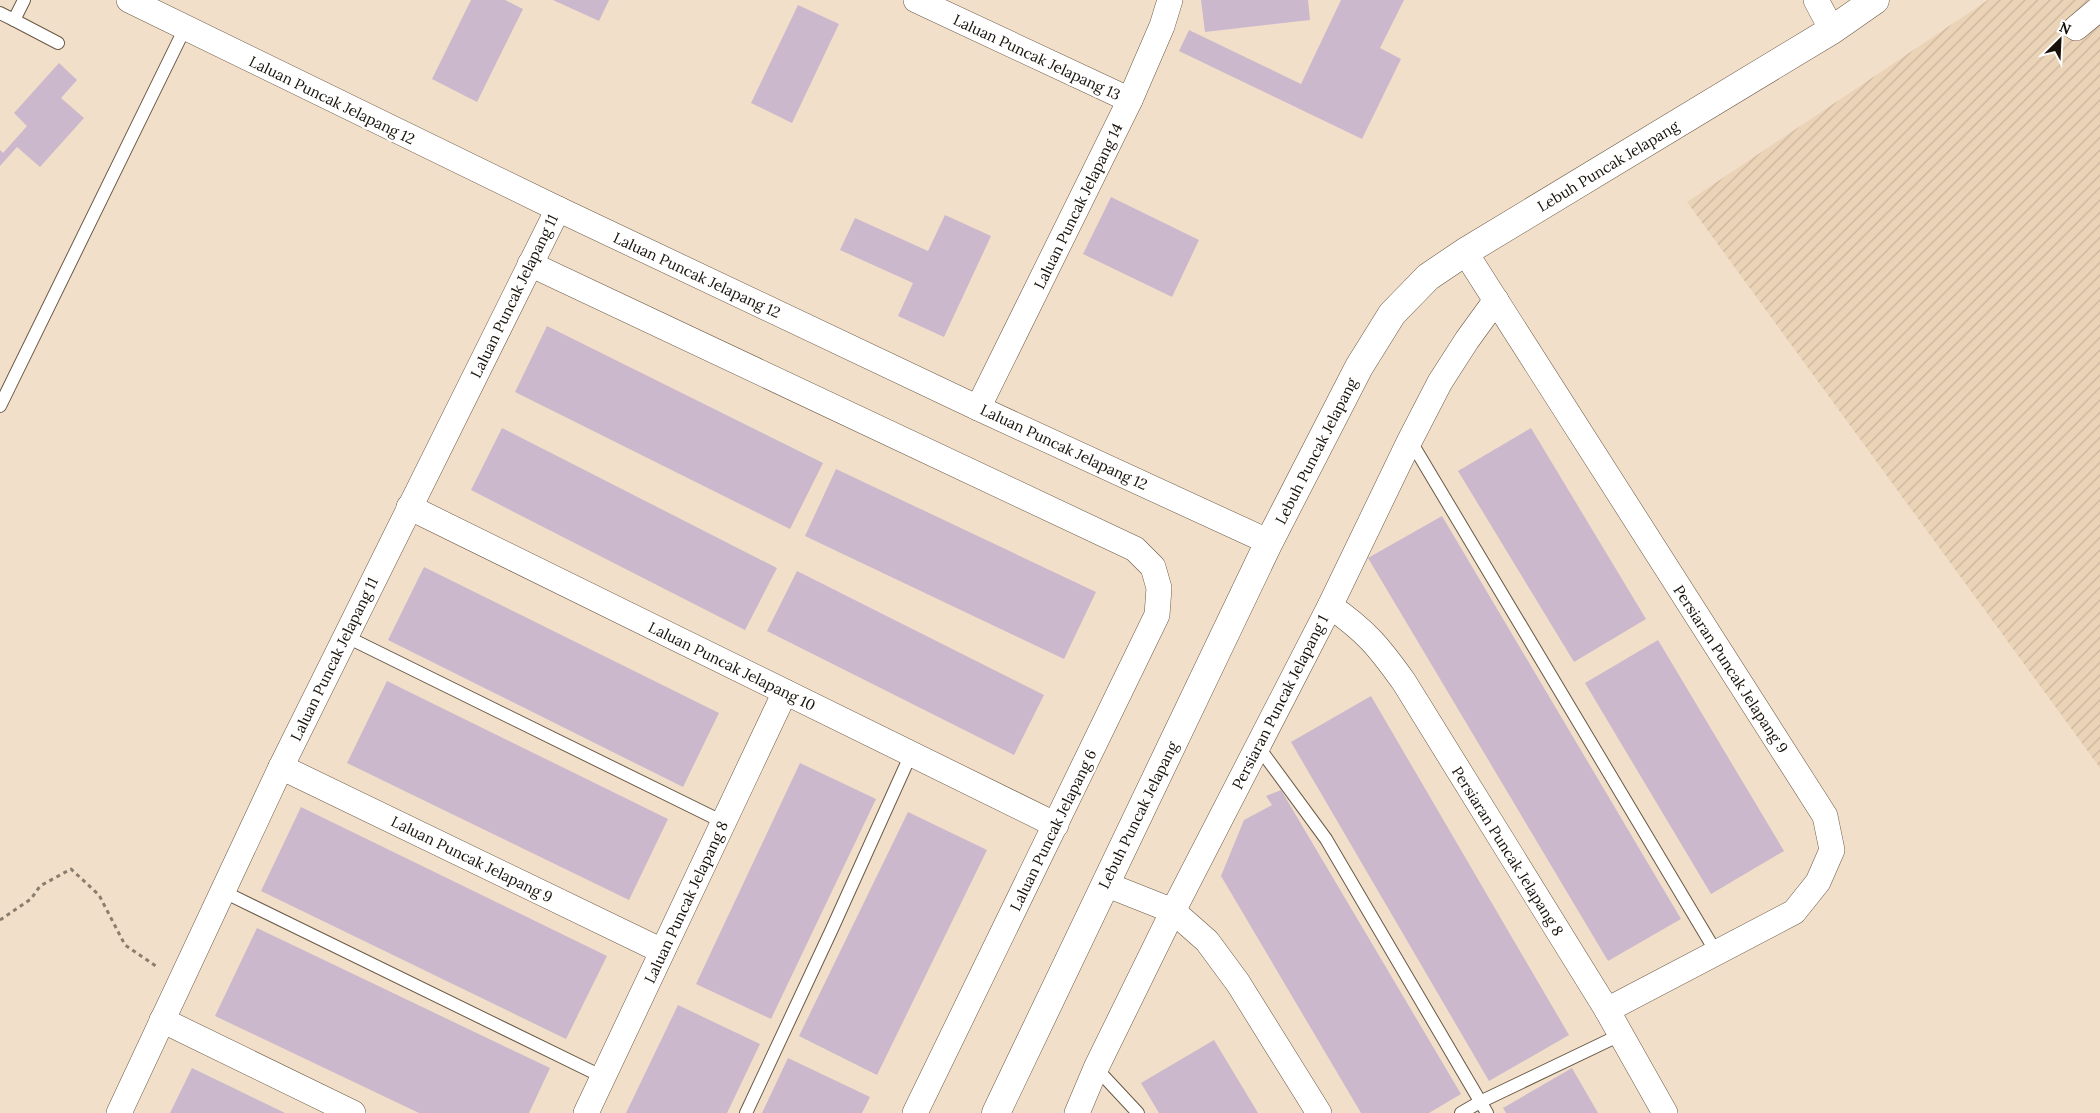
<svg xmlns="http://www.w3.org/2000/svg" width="2100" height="1113" font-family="Lora,serif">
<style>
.industrial{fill:url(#industrial-furrows)}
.building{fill:#cbb8cd}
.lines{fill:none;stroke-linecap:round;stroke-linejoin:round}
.lane-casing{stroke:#695946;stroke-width:14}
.street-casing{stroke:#695946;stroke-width:26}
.secondary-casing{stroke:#695946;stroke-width:29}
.path{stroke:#897d6d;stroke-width:3;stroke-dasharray:4 4;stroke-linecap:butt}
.lane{stroke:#fff;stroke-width:12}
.street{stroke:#fff;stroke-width:25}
.secondary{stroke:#fff;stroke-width:28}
.labels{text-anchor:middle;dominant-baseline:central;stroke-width:5;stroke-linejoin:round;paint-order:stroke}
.street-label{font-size:15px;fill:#171109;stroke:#fff}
</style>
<defs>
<pattern id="industrial-furrows" width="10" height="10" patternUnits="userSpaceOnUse" patternTransform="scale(1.25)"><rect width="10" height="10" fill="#ebd3b7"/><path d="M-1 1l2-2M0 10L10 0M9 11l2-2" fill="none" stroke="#c9b49c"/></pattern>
</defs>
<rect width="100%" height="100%" fill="#f2dfc9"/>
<path class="industrial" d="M1988,0H2100V768L1687,202Z"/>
<g class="building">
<path d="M471,0H505L523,9L477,102L432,79Z"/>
<path d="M553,0H609L599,21Z"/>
<path d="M1201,0H1308L1310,20L1205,32Z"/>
<path d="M1341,0H1404L1380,48L1401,59L1362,139L1179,51L1189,30L1301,84Z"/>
<path d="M798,5L839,24L792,123L751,103Z"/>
<path d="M59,63L77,80L61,98L84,118L40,167L17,147L0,166V150L3,153L27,126L14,113Z"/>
<path d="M1111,197L1199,240L1172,297L1083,254Z"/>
<path d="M945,215L991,236L944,337L898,316L913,283L840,250L855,218L928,251Z"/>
<path d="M547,326L823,463L790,529L515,392Z"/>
<path d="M502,428L777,568L745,630L471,490Z"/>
<path d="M1531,428L1646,619L1574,662L1458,471Z"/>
<path d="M836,469L1096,592L1064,659L805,536Z"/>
<path d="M1442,516L1681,919L1608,961L1368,558Z"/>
<path d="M424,567L719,713L683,787L388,640Z"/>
<path d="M797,571L1044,695L1014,755L767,631Z"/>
<path d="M1658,640L1784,851L1711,894L1585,683Z"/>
<path d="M387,681L668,819L629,900L347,763Z"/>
<path d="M1371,696L1569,1035L1489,1081L1291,742Z"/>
<path d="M800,763L876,799L771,1019L696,984Z"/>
<path d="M1281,790L1461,1094L1429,1113H1361L1221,876L1244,820L1272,805L1266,796Z"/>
<path d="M301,807L607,956L566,1039L261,891Z"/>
<path d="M908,812L987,850L877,1075L799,1036Z"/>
<path d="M257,928L550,1068L529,1113H419L215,1016Z"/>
<path d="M678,1005L760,1044L727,1113H626Z"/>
<path d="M1214,1040L1258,1113H1159L1141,1083Z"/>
<path d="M788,1058L870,1097L862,1113H762Z"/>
<path d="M192,1068L285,1113H170Z"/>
<path d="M1572,1068L1598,1113H1506L1503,1108Z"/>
</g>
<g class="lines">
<g class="lane-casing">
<g id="lane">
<path d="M24,0L14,20L58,43"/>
<path d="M0,13L14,20"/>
<path d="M0,406L185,28"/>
<path d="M1410,440L1716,952"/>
<path d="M345,636L723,822"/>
<path d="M1257,745L1326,839L1487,1113"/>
<path d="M222,891L603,1077"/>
<path d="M1096,1068L1138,1113"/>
<path d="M746,1113L832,929L911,754"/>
<path d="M1461,1113L1480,1102L1620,1035"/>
</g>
</g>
<g class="street-casing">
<g id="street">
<path d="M129,0L558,209L978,408L1269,542"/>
<path d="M916,0L1130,100"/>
<path d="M1816,0L1832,30"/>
<path d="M2076,28L2100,8"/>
<path d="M1465,252L1825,816L1832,850L1818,882L1794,912L1607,1010"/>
<path d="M530,264L1135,549L1153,567L1159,588L1157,615L915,1113"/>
<path d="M978,408L1130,100L1162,26L1170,0"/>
<path d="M409,507L1056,825"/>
<path d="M1330,606C1366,631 1379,647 1404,682L1607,1010L1665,1113"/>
<path d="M281,767L662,951"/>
<path d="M1105,884L1173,911L1207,941L1238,983L1319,1113"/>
<path d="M162,1020L353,1113"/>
<path d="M119,1113L281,767L558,209"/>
<path d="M586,1113L785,692"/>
<path d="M1077,1113L1096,1068L1173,911L1330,606L1410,440L1440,382L1467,340L1496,300"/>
</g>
</g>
<g class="secondary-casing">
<path id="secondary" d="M996,1113L1269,542L1359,367L1392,314L1428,277L1465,252L1832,30L1875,0"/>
</g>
<path class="path" d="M0,920L31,899L40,886L71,869L99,895L125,945L156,966"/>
<use href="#lane" class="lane"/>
<use href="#street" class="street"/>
<use href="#secondary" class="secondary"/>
</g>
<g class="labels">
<g class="street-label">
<text transform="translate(1037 57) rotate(25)">Laluan Puncak Jelapang 13</text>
<text transform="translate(332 100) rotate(26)">Laluan Puncak Jelapang 12</text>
<text transform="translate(1608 166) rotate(-31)">Lebuh Puncak Jelapang</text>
<text transform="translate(1078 206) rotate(-64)">Laluan Puncak Jelapang 14</text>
<text transform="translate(697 275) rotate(25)">Laluan Puncak Jelapang 12</text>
<text transform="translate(514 296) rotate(-64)">Laluan Puncak Jelapang 11</text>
<text transform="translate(1064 447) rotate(25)">Laluan Puncak Jelapang 12</text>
<text transform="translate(1316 451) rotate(-63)">Lebuh Puncak Jelapang</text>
<text transform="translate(334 659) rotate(-64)">Laluan Puncak Jelapang 11</text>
<text transform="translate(732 666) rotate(26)">Laluan Puncak Jelapang 10</text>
<text transform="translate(1731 669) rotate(57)">Persiaran Puncak Jelapang 9</text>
<text transform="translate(1280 702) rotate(-63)">Persiaran Puncak Jelapang 1</text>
<text transform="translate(1138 815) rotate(-64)">Lebuh Puncak Jelapang</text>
<text transform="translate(1053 830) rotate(-64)">Laluan Puncak Jelapang 6</text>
<text transform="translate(1508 851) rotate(58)">Persiaran Puncak Jelapang 8</text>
<text transform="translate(472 859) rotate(26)">Laluan Puncak Jelapang 9</text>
<text transform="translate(686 902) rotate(-65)">Laluan Puncak Jelapang 8</text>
</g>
</g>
<g transform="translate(2060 40) rotate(24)" stroke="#ffffff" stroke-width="4" paint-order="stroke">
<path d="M0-4L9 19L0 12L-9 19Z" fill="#171109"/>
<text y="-8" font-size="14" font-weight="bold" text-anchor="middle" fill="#171109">N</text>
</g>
</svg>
